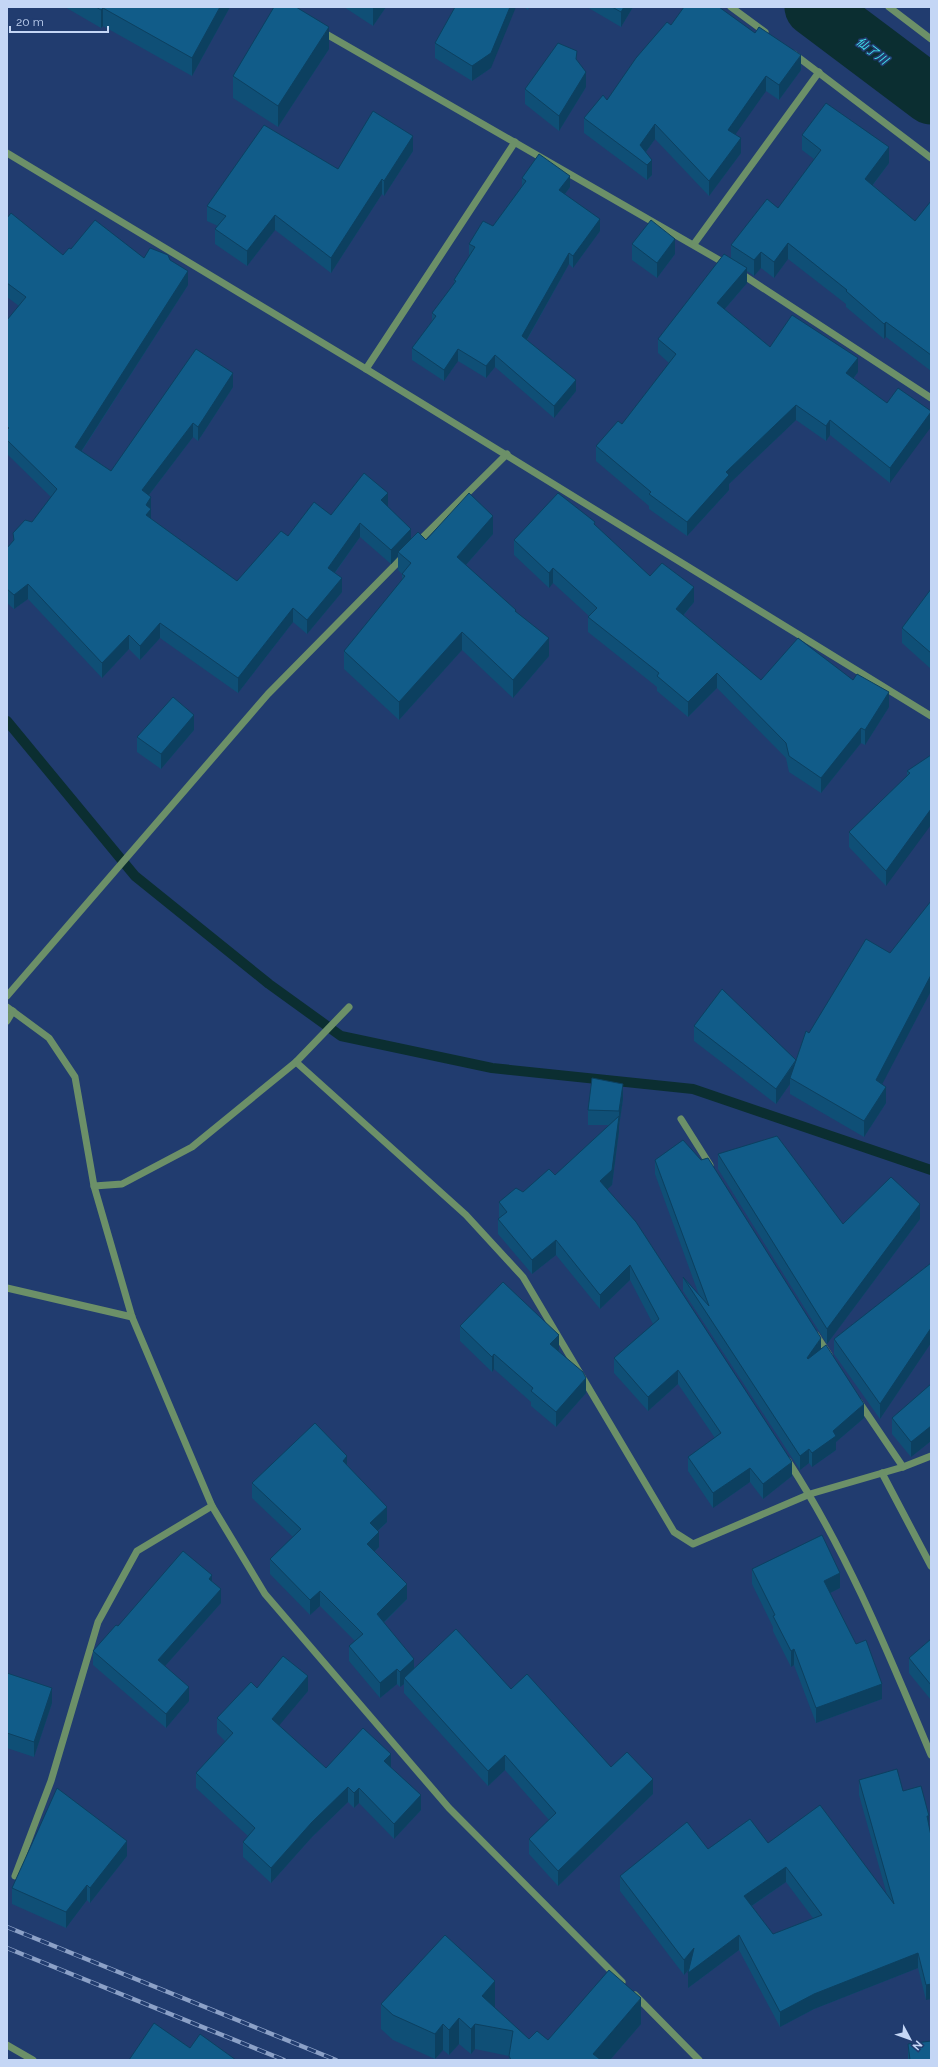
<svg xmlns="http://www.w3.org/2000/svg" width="938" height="2067" font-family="Raleway,'Noto Sans JP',sans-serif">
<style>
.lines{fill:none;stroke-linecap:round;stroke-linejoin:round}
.stream{stroke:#0b2e31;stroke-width:10}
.river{stroke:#0b2e31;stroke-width:59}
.minor{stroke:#6c9068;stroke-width:7}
.rail-casing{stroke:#8ca1c7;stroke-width:4.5}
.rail{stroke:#213c6f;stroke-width:3;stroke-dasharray:9;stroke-linecap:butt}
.wall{fill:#0f4f76;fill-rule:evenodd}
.shaded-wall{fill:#0c4060}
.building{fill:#115c89;stroke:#0c4060;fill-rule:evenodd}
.labels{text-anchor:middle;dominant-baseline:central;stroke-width:3;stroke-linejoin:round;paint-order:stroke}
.water-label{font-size:12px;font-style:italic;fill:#40e3ee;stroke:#213c6f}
</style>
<rect width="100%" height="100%" fill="#213c6f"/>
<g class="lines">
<path class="stream" d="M7,721L135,876L269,984L341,1036L492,1068L693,1089L931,1170"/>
<path class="river" d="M814,7L931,95"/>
<g class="minor">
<path d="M731,7L765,32"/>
<path d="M889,7L931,39"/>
<path d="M321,31L726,264"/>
<path d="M794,54L931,158"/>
<path d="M7,153L366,369L931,716"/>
<path d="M694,244L819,72"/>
<path d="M740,273L931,398"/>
<path d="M366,369L515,142"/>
<path d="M417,543L507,454"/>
<path d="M7,996L268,694L404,556"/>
<path d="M7,1007L49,1038L75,1077L94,1186L132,1317L212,1506L265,1594L449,1808L622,1982"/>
<path d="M7,1021L13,1011"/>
<path d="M296,1062L466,1215L523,1277L674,1532L693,1544L810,1494L903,1467L931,1456"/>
<path d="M681,1119L710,1165"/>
<path d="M94,1186L122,1184L192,1147L296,1062L349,1007"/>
<path d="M7,1288L132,1317"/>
<path d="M816,1335L829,1355"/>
<path d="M859,1402L903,1467"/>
<path d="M788,1461C848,1553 889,1655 931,1755"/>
<path d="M882,1473L931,1566"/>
<path d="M15,1876L51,1781L98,1622L137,1551L212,1506"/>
<path d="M635,1995L699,2060"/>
<path d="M7,2045L33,2060"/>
</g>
<g class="rail-casing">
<g id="rail">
<path d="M7,1927L336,2060"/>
<path d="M7,1948L284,2060"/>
</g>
</g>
<use href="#rail" class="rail"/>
</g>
<g class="wall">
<path d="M65,7H230L192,76L103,26L101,28Z"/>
<path d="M344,7H386L373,26Z"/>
<path d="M524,7H529L528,10Z"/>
<path d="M587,7H633L621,27Z"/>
<path d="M671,25L755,33L801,70L779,100L766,91L735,134L741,153L709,196L655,139L646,152L652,175L647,180L584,133V118L607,100Z"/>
<path d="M435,43L491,68L472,81L435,58Z"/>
<path d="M329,49L278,127L233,98V76Z"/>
<path d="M577,60L586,87L559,131L525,104V89Z"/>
<path d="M802,135L889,163L873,185L915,221L931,201V371L886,337L884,339L846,307V304L788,259L774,278L761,268L754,276L747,271V283L725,309L770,347L858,372L854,378L887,403L898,388L890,483L830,435L826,441L796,420L729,484V490L687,536L649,509V506L596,461V446L622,424L669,363L658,353V339L731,258V245L778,208L814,159L802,150Z"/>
<path d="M413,151L384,196L382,194L331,273L275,230L247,266L215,244V229L218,226L207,221V206L338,169Z"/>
<path d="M522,178L570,187L565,194L600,231L573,268L569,264L527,340L576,391L554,418L495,367L486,378L458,361L444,381L412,360V348L432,321V313L454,284V280L469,256V244L493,226L522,186Z"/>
<path d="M7,218L63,255L71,249L170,260L188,285L82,451L111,471L233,387L198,441L193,437L149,495L151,511V519L237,581L288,536L331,515L388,506L411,540H426L493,534L466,565L516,612L549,656L513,698L462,650L399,720L344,669V651L402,580V574L398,570V556L391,564L360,537L335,573L342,592L307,634L293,622L238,693L160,638L140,660L129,649L102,678L28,599L14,609L7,603V548L13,541V533L32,522L51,497L7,454V320L19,306L7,297Z"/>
<path d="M632,244L675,254L657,278L632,260Z"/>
<path d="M595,525L650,576L694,602L684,615L761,680H853L889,707L865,745L861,743L821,793L789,772L786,758L717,688L688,717L657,691V687L588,632V617L589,616L553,583L549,588L514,555V540Z"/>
<path d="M931,589V669L902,643V628Z"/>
<path d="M194,730L161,769L137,752V737Z"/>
<path d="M931,755L886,886L849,847V832L907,776V771Z"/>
<path d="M931,991L882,1084L886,1103L864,1137L790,1094V1084L776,1104L694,1041V1026L796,1060L809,1033Z"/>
<path d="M623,1099L619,1126V1131L612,1185L607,1189L792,1476L763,1499L750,1482L713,1508L688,1471V1457L715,1438L678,1384L648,1411L614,1373V1358L653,1324L630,1280L600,1309L556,1255L532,1274L498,1234V1219L500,1218L499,1217V1202L523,1192L555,1175L609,1125H588V1110Z"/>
<path d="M718,1154L843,1224L920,1219L827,1344L718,1169Z"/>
<path d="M655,1160L821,1349L864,1418L836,1442V1450L812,1467L809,1463L800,1470L683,1291V1277L699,1295L655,1174Z"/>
<path d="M931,1263V1343L880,1419L834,1354V1339Z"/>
<path d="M460,1326L559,1350L586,1393L556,1427L531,1406V1402L494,1369L492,1372L460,1341Z"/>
<path d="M931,1384V1441L911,1457L892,1434V1418Z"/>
<path d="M347,1465L387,1522L378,1531L379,1547L374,1552L407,1599L384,1623L414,1669L511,1689L611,1767L653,1794L558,1886L529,1854V1839L549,1820L505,1770L488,1786L404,1693V1684L400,1687L397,1684L380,1698L349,1661V1646L355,1641L320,1606L310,1615L270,1574V1559L293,1537L252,1498V1483Z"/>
<path d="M752,1569L840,1588L830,1593L882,1699L816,1723L794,1665L791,1667L773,1631V1627L752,1584Z"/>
<path d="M212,1581L221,1603L165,1666L189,1701L166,1728L93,1665V1651L118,1626Z"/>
<path d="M931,1639V1700L909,1673V1658Z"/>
<path d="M7,1673L52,1703L34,1757L7,1748Z"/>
<path d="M257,1688L308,1691L279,1725L326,1768H391L421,1810L394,1839L359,1803L354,1808L348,1802L312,1837L271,1883L243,1857V1842L248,1836L196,1788V1773L225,1741L217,1733V1718Z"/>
<path d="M859,1780L903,1791L929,1816L926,2000L918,1968L814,2009L780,2027L739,1950L688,1988L690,1968L684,1975L620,1891V1876L708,1849L768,1843L887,1895L859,1795ZM786,1882L813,1918L773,1934L752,1906Z"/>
<path d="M127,1856L90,1903L87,1900L66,1928L12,1904V1888Z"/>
<path d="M381,2004L495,2007H494L529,2039L548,2040L641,2024L610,2060H509V2056L475,2049L471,2054L459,2044L449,2055L443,2050L435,2059L393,2040L381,2029Z"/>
<path d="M908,2044L931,2060H908Z"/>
</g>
<g class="shaded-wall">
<path d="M220,7H230L192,76V58Z"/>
<path d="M374,7H386L373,26V8Z"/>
<path d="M510,7H516L491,68L472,81V66Z"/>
<path d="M624,7H633L621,27V12Z"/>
<path d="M103,8V26L101,28V10Z"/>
<path d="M329,27V49L278,127V106Z"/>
<path d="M801,55V70L779,100V85Z"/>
<path d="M586,72V87L559,131V116Z"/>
<path d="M766,76V91L728,145V130Z"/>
<path d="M655,124V139L640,160V145Z"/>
<path d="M413,136V151L384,196V181Z"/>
<path d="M741,138V153L709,196V181Z"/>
<path d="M889,147V163L865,195V179Z"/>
<path d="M652,160V175L647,180V165Z"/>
<path d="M570,176V187L559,202V190Z"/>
<path d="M382,179V194L331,273V258Z"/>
<path d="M275,215V230L247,266V251Z"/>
<path d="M600,219V231L573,268V256Z"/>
<path d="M675,239V254L657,278V263Z"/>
<path d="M788,243V259L774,278V262Z"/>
<path d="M761,252V268L754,276V260Z"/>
<path d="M569,253V264L522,348V336Z"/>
<path d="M747,268V283L717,318V303Z"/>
<path d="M188,271V285L75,461V447Z"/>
<path d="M886,322V337L884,339V324Z"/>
<path d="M458,349V361L444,381V370Z"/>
<path d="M495,355V367L486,378V366Z"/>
<path d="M858,358V372L846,388V373Z"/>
<path d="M233,373V387L198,441V427Z"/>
<path d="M576,380V391L554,418V406Z"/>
<path d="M796,405V420L729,484V490L687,536V522L726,472Z"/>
<path d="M931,412V427L890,483V468Z"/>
<path d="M830,420V435L826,441V426Z"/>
<path d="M193,423V437L142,504V490Z"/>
<path d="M388,493V507L381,500Z"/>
<path d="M151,497V523L146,515V505Z"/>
<path d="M493,516V534L457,575V557Z"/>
<path d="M360,523V537L328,582V568Z"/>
<path d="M411,529V543L398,552V556L391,564V550Z"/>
<path d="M553,568V583L549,588V573Z"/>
<path d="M342,578V592L307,634V620Z"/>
<path d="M28,584V599L14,609V595Z"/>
<path d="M694,587V602L676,624V609Z"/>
<path d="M293,608V622L238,693V678Z"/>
<path d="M160,623V638L140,660V646Z"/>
<path d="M462,632V650L399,720V702Z"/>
<path d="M129,635V649L102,678V663Z"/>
<path d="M549,638V656L513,698V680Z"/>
<path d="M717,673V688L688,717V702Z"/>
<path d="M889,692V707L865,745V730Z"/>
<path d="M194,715V730L161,769V754Z"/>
<path d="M861,728V743L821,793V778Z"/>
<path d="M931,809V825L886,886V871Z"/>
<path d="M931,975V991L876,1096V1080Z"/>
<path d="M797,1060L790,1078V1084L776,1104V1089Z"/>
<path d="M623,1084V1099L619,1126V1111Z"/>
<path d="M886,1087V1103L864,1137V1121Z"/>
<path d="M619,1116V1131L612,1185L600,1196V1181Z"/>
<path d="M920,1204V1219L827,1344V1329Z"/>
<path d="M556,1240V1255L532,1274V1260Z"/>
<path d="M630,1265V1280L600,1309V1295Z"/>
<path d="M931,1328V1343L880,1419V1404Z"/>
<path d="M559,1335V1350L550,1359V1344Z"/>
<path d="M821,1338V1353L807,1372V1358Z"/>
<path d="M494,1354V1369L492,1372V1357Z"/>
<path d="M678,1370V1384L648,1411V1397Z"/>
<path d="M586,1378V1393L556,1427V1412Z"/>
<path d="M864,1404V1418L836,1442V1450L812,1467V1453L833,1431Z"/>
<path d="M931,1426V1441L911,1457V1442Z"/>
<path d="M809,1449V1463L800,1470V1456Z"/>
<path d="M347,1456V1471L343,1461Z"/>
<path d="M792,1462V1476L763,1499V1484Z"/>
<path d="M750,1468V1482L713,1508V1493Z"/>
<path d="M387,1507V1522L370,1538V1523Z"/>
<path d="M379,1532V1547L367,1559V1544Z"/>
<path d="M840,1573V1588L824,1596V1581Z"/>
<path d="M212,1575V1589L209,1579Z"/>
<path d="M407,1584V1599L377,1629V1614Z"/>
<path d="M221,1589V1603L158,1674V1660Z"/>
<path d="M320,1591V1606L310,1615V1600Z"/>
<path d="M794,1649V1665L791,1667V1651Z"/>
<path d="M414,1659V1674L404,1678V1684L400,1687V1672Z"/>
<path d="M397,1669V1684L380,1698V1683Z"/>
<path d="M308,1676V1691L272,1734V1719Z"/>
<path d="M882,1684V1699L816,1723V1708Z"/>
<path d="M189,1687V1701L166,1728V1714Z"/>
<path d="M52,1688V1703L34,1757V1742Z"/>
<path d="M391,1754V1769L384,1761Z"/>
<path d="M505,1755V1770L488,1786V1771Z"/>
<path d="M653,1779V1794L558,1886V1871Z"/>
<path d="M348,1787V1802L312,1837L271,1883V1868L312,1822Z"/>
<path d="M359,1788V1803L354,1808V1793Z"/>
<path d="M421,1795V1810L394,1839V1824Z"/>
<path d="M927,1816H929V1831Z"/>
<path d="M127,1841V1856L90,1903V1888Z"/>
<path d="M786,1867V1882L744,1911V1896Z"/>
<path d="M87,1885V1900L66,1928V1912Z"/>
<path d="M739,1935V1950L688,1988V1973Z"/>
<path d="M694,1948V1963L684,1975V1960Z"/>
<path d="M918,1953V1968L814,2009L780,2027V2012L814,1994Z"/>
<path d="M495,1981V2007L482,2021V1996Z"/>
<path d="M931,1984V1999L926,2000V1985Z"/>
<path d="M641,1998V2024L610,2060H593V2054Z"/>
<path d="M459,2018V2044L449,2055V2030Z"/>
<path d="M443,2024V2050L435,2059V2034Z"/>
<path d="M475,2024V2049L471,2054V2029Z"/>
</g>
<g class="building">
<path d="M96,7H220L192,58L103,8L101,10Z"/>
<path d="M274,7H296L329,27L278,106L233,76Z"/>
<path d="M455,7H510L491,53L472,66L435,43Z"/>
<path d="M612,7H624L621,12Z"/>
<path d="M684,7H719L755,33L759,27L801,55L779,85L766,76L728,130L741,138L709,181L655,124L640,145L652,160L647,165L584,118L603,95L607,100L636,58L667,22L671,25Z"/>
<path d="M558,43L577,51L576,59L586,72L559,116L525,89Z"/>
<path d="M826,103L889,147L865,179L915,221L931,201V355L886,322L884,324L846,291L847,290L788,243L774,262L761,252L754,260L731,245L767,199L778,208L821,150L802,135Z"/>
<path d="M373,111L413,136L384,181L382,179L331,258L275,215L247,251L215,229L226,216L207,206L264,125L338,169Z"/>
<path d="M539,154L570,176L559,190L600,219L573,256L569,253L522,336L576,380L554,406L495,355L486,366L458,349L444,370L412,348L436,316L432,313L456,281L454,280L475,247L469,244L483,221L493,226L526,181L522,178Z"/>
<path d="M11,213L63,255L69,248L71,249L95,220L144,258L150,248L168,255L170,260L188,271L75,447L111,471L196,349L233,373L198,427L193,423L142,490L151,497L146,505L151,509L146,515L237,581L281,531L288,536L314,502L331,515L364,473L388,493L381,500L411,529L391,550L360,523L328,568L342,578L307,620L293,608L238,678L160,623L140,646L129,635L102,663L28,584L14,595L7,589V560L8,559L7,558V548L14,540L13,533L25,520L32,522L57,489L7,440V430L9,428L7,426V320L26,297L7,283V218Z"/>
<path d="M651,220L675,239L657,263L632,244Z"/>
<path d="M724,254L747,268L717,303L770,347L792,315L858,358L846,373L887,403L898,388L931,411V412L890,468L830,420L826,426L796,405L726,472L729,475L687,522L649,494L651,492L596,446L618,421L622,424L676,354L658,339Z"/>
<path d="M469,493L493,516L457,557L516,610L515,611L549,638L513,680L462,632L399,702L344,651L405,576L402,574L411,563L398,552L418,532L426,540Z"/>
<path d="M558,493L595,522L594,524L650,576L662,563L694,587L676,609L761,680L798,638L853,680L857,674L889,692L865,730L861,728L821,778L789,756L786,743L717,673L688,702L657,676L659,673L588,617L597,608L553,568L549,573L514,540Z"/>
<path d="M931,589V653L902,628Z"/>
<path d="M173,697L194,715L161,754L137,737Z"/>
<path d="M931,755V809L886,871L849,832L910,773L907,771Z"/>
<path d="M931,901V975L876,1080L886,1087L864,1121L790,1078L806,1031L809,1033L866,939L890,953Z"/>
<path d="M722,989L796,1060L776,1089L694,1026Z"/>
<path d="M592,1078L623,1084L619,1111L588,1110Z"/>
<path d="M619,1116L612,1170L600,1181L636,1222L792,1462L763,1484L750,1468L713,1493L688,1457L721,1433L678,1370L648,1397L614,1358L659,1319L630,1265L600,1295L556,1240L532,1260L498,1219L507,1212L499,1202L516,1188L523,1192L549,1169L555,1175Z"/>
<path d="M777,1136L843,1224L891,1177L920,1204L827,1329L718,1154Z"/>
<path d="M683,1140L701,1160L708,1158L821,1338L807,1358L808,1359L826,1345L864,1404L833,1431L836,1436L812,1453L809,1449L800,1456L683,1277L709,1306L655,1160Z"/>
<path d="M931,1263V1328L880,1404L834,1339Z"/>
<path d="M503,1282L559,1335L550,1344L583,1372L586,1378L556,1412L531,1391L533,1388L494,1354L492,1357L460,1326Z"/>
<path d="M931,1384V1426L911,1442L892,1418Z"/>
<path d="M315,1423L347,1456L343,1461L387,1507L370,1523L379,1532L367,1544L407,1584L377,1614L414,1659L400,1672L397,1669L380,1683L349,1646L363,1634L320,1591L310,1600L270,1559L301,1529L252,1483Z"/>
<path d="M822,1535L840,1573L824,1581L856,1644L866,1640L882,1684L816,1708L794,1649L791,1651L773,1616L775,1615L752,1569Z"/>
<path d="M183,1551L212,1575L209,1579L221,1589L158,1660L189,1687L166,1714L93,1651L116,1625L118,1626Z"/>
<path d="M456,1629L511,1689L527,1674L611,1767L627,1752L653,1779L558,1871L529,1839L556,1813L505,1755L488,1771L404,1678Z"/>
<path d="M931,1639V1685L909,1658Z"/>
<path d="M283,1656L308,1676L272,1719L326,1768L363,1728L391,1754L384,1761L421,1795L394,1824L359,1788L354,1793L348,1787L312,1822L271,1868L243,1842L255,1828L196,1773L233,1733L217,1718L251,1682L257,1688Z"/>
<path d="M7,1673L52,1688L34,1742L7,1733Z"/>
<path d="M897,1769L903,1791L921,1786L929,1816H927L931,1836V1984L926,1985L918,1953L814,1994L780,2012L739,1935L688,1973L694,1948L684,1960L620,1876L687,1822L708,1849L750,1819L768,1843L820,1805L894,1904L859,1780ZM786,1867L822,1915L773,1934L744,1896Z"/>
<path d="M57,1788L127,1841L90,1888L87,1885L66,1912L12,1888Z"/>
<path d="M445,1935L495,1981L482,1996L529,2039L537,2031L548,2040L609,1970L641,1998L593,2054L601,2060H511L509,2056L513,2031L475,2024L471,2029L459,2018L449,2030L443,2024L435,2034L393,2015L381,2004Z"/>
<path d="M154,2023L190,2048L200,2034L236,2060H129Z"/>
<path d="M931,2041V2060H910L908,2044Z"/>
</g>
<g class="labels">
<g class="water-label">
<text transform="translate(872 51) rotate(37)">仙了川</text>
</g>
</g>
<rect width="938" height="2067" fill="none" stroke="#c4d6f5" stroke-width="16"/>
<g transform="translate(910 2039) rotate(131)" stroke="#213c6f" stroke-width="3" paint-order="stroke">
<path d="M0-3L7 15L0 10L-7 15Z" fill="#c4d6f5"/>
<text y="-6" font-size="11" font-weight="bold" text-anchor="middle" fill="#c4d6f5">N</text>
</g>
<path d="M10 26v6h98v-6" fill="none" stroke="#c4d6f5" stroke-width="2"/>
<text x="16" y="26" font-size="12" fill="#c4d6f5" stroke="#213c6f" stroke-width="3" paint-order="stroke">20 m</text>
</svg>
